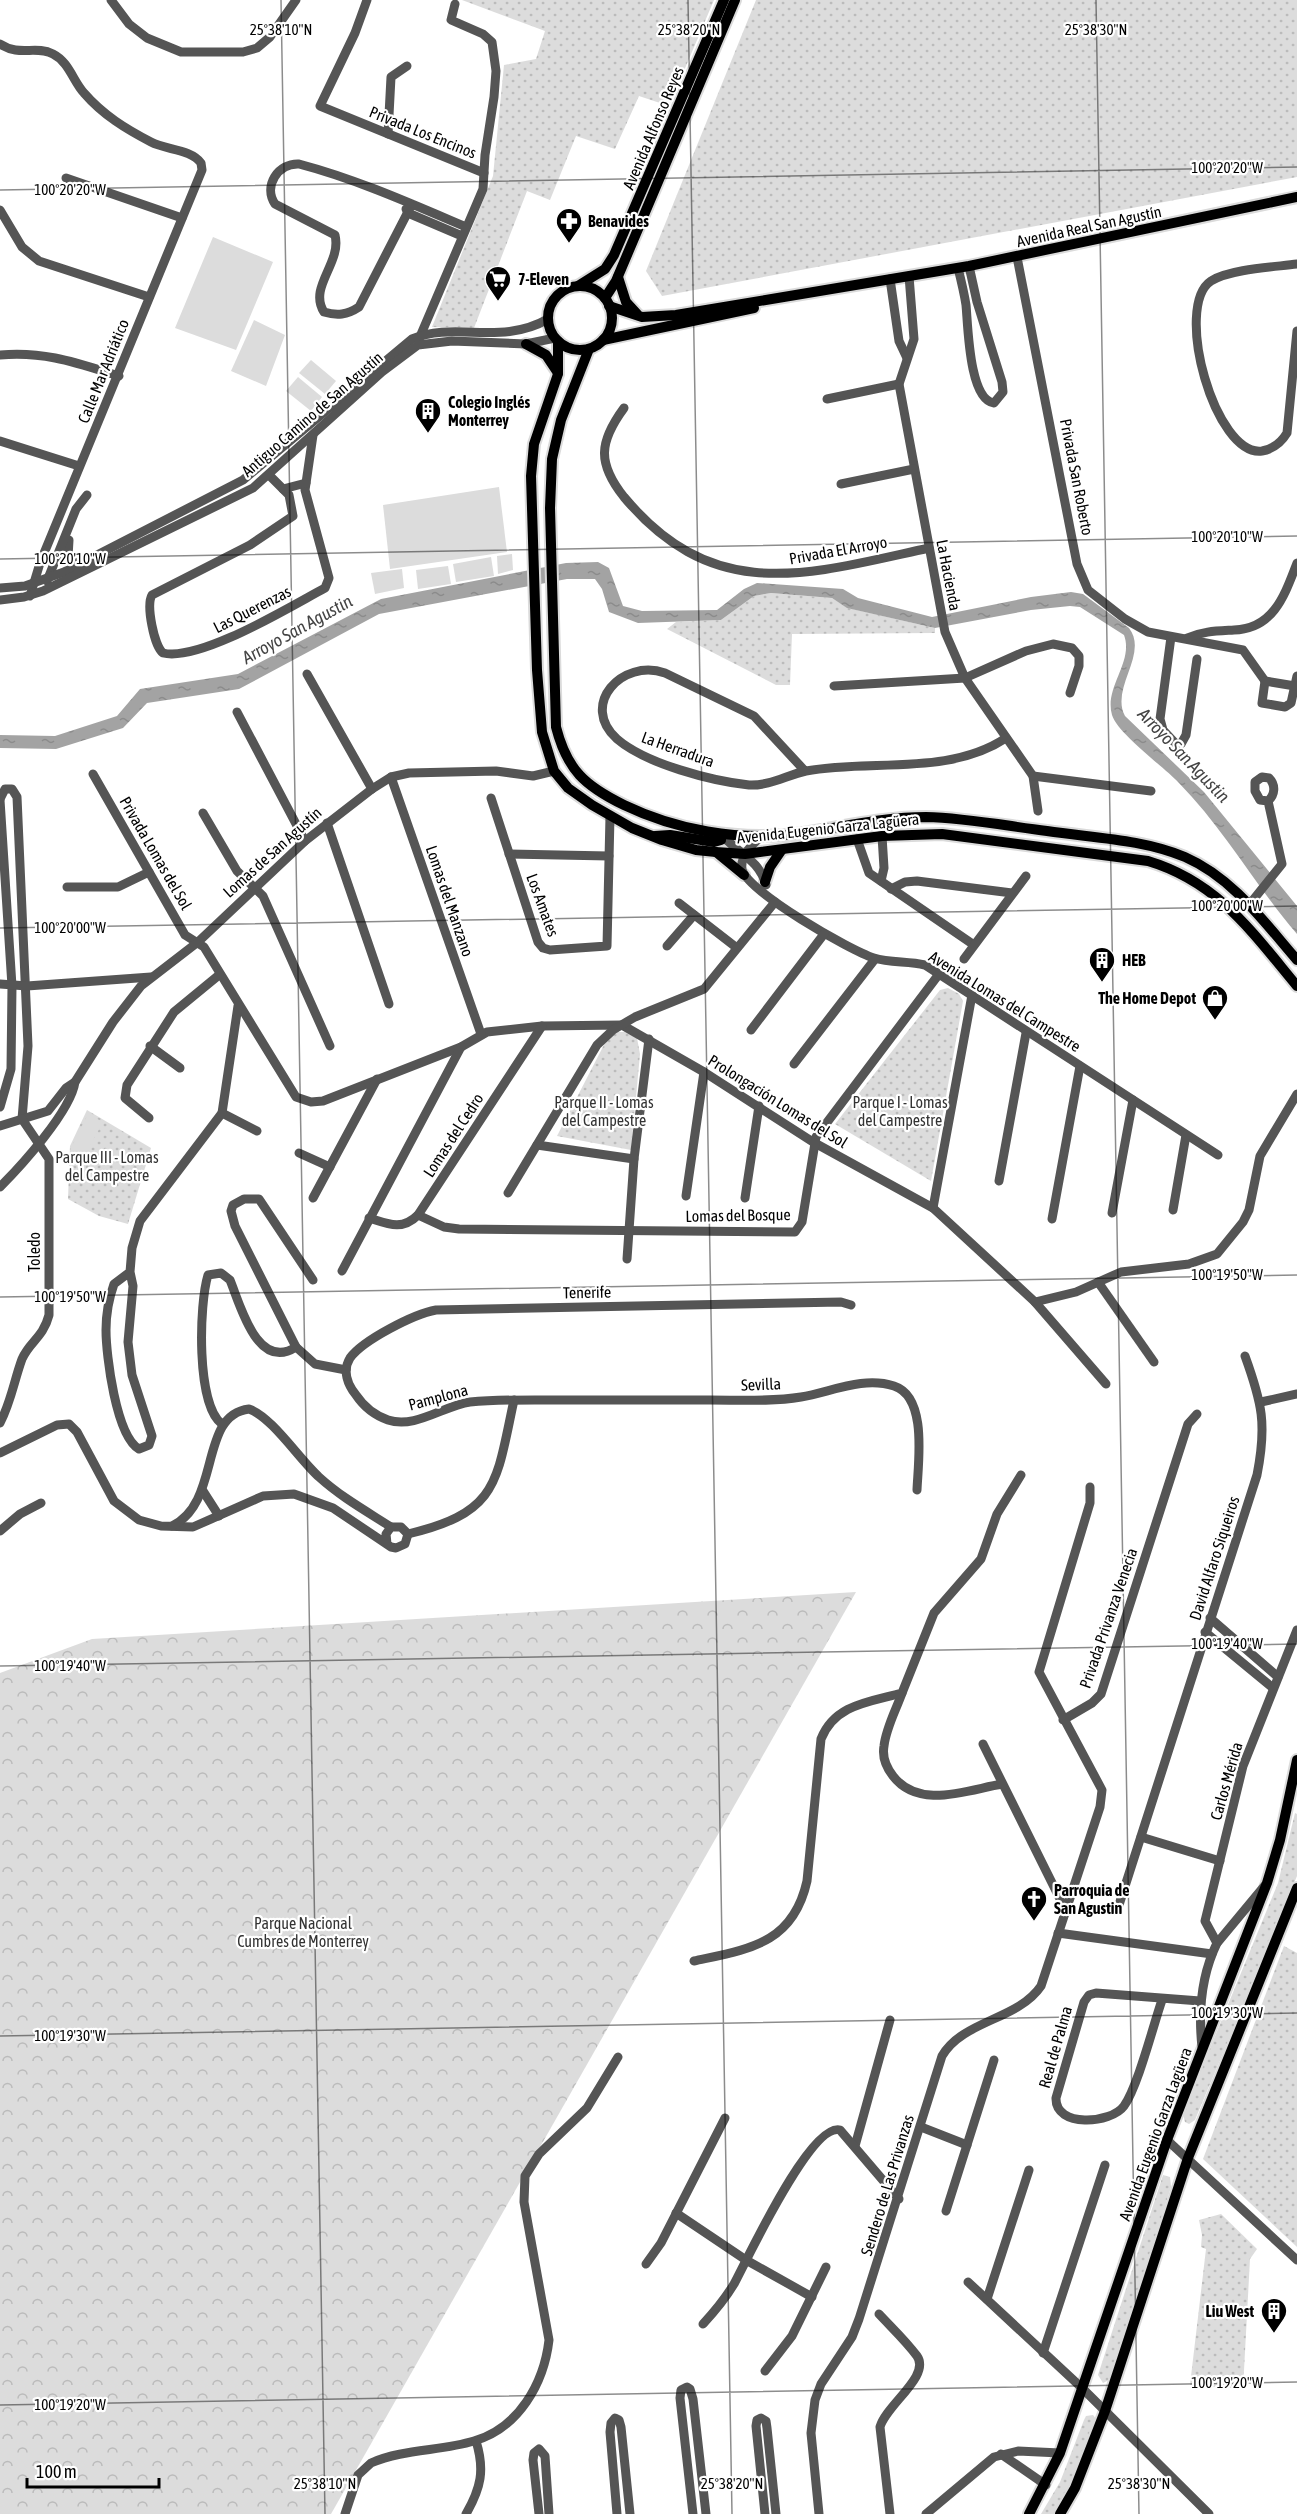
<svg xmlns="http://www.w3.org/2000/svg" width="1297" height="2514" font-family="'Asap Condensed',sans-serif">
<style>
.green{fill:url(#green-dots)}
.forest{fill:url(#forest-crowns)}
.pitch{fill:#dcdcdc}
.water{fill:url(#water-ripples)}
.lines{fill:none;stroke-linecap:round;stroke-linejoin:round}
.major-casing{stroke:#dbdbdb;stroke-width:14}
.minor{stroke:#555;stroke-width:9}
.major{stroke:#000;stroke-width:10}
.ticks{fill:none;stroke:#000;stroke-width:1.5;stroke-opacity:0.45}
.labels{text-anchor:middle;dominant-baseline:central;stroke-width:4.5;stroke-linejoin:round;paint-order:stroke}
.street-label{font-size:16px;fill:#000;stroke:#fff}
.poi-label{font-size:16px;font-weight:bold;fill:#000;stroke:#fff;text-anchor:start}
.park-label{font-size:16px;fill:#333;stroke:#fff}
.water-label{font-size:18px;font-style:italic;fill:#444;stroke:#fff}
.ticks-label{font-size:15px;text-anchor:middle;fill:#000;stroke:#fff;stroke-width:4.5;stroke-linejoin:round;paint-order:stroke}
</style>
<defs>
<pattern id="green-dots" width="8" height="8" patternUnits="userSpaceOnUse" patternTransform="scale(1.5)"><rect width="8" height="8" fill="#dcdcdc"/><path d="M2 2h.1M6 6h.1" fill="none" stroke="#bbb" stroke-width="1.8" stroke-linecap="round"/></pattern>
<pattern id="forest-crowns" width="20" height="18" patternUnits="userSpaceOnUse" patternTransform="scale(1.5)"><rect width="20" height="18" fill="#dcdcdc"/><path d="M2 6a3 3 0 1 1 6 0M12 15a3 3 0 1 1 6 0" fill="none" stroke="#bbb"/></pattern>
<pattern id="water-ripples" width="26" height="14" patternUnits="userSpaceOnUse" patternTransform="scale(1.5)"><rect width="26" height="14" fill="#a3a3a3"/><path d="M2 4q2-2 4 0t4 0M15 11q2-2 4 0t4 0" fill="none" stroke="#8b8b8b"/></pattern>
</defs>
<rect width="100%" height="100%" fill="#fff"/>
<g class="green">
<path d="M462,0H714L669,106L639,96L615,149L576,136L550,200L527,191L474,328L432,327L493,176L504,65L536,59L545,31Z"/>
<path d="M756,0H1297V177L662,296L646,271Z"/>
<path d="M771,593L832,598L848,608L935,628V633L792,634L790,685H776L667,629L676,622L721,620L754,596Z"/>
<path d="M948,988L959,994L963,1001L931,1181L835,1124L940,990Z"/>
<path d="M617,1032H625L637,1038L640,1054L631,1150L557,1136L608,1037Z"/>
<path d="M87,1110L151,1148L128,1224L99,1216L68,1199L70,1146Z"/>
<path d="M1295,1813L1297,1814V1876L1195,2120L1189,2124L1185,2122L1183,2114L1278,1883Z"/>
<path d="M1284,1946L1297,1953V2247L1203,2159Z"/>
<path d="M1163,2175L1170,2177L1171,2187L1111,2379L1103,2383L1098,2375Z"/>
<path d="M1221,2214L1257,2249L1250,2259L1243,2389L1190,2385L1206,2249L1201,2247L1202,2235L1199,2220Z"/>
<path d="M1093,2415L1096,2419L1084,2459L1057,2514H1041L1060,2482L1084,2420L1086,2416Z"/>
</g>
<path class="forest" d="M856,1592L331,2514H0V1673L92,1639Z"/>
<g class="pitch">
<path d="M213,237L273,262L236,350L175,328Z"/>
<path d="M254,320L285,335L266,386L231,371Z"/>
<path d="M311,360L336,381L325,394L299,373Z"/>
<path d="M298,377L322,397L311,411L286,391Z"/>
<path d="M499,487L507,552L390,569L383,505Z"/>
<path d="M512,554L513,570L498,574L497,556Z"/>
<path d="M491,557L494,576L456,582L453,564Z"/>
<path d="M448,566L451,584L418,589L416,570Z"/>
<path d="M402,569L404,588L375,594L371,573Z"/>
<path d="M88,1114L103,1122L85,1155L71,1148Z"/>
</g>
<path class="water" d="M598,562L609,568L623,606L642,611L717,610L744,589L757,583L843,589L858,598L932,617L1031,597L1071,592L1083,594L1129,628C1149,654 1110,688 1125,716L1204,792L1297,906V934C1255,885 1224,829 1179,783C1163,766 1118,734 1112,715C1104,687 1134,662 1124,635L1080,607L1070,606L1031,610L935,628L847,608L832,598L771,593L754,596L721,620L638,623L609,612L602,589L595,579H567L379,614L239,689L147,703L123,728L56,749L0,748V735L55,736L117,716L140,689L238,674L381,599L566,563Z"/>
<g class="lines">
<g class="major-casing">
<g id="major">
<path d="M618,277L626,302L637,314"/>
<path d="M578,286L605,269L614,255L724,0"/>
<circle cx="580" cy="318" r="32"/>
<path d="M605,298L616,281L735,0"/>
<path d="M609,306L642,317L676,315L969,266L1297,197"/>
<path d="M603,340L754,308"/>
<path d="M558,341V374L534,444L531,476L537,670L542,732L554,771L568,788L592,805L632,828L662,840L696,850L716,852L745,854L882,836L942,834L1148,861C1218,882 1252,932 1297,986"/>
<path d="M526,344L546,355L558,373"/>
<path d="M589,349L561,420L552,459L550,508L556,727C567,770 585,786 624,805C676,830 737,841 796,834C839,828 882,817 926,817C967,818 1007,826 1047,831C1093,838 1142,839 1185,857C1233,878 1264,922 1297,960"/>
<path d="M655,836L670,835L714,842L721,840V834"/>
<path d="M716,852L744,875"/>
<path d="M765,882L770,867L781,851"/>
<path d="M1029,2514L1060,2453L1167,2140L1267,1883L1280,1840L1297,1760"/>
<path d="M1060,2514L1075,2488L1105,2411L1188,2158L1297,1888"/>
</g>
</g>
<g class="minor">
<path d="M111,0L129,24L147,38L181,52H243L257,48L270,37L296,0"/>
<path d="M367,0L355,33L320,106L484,173"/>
<path d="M0,44C20,57 35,45 53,54C69,62 73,81 84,93C103,115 126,129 151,142C166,150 191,149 201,163L202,170L40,563L30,596"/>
<path d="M388,134L391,77L407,66"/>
<path d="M66,178L182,218"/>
<path d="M412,204L359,307C347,315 337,316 324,312C308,287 342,263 335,235L275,204C263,186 278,163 299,164C356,179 412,204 466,227"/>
<path d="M406,209L408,213L462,236"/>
<path d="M0,210L22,247L39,261L149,297"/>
<path d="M1017,257L1077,564L1088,590L1125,619L1148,632L1243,650L1265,681"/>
<path d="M1297,264C1275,267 1230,269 1211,281C1173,306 1215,457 1262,451C1273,449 1281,443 1287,433L1297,331"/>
<path d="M958,268C961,280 964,292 966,305C968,325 969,400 994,403L1003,392L1002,382L977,302L969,266"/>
<path d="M909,276L914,339L899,384L945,632L965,678L1033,776L1038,811"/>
<path d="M890,279L899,341L907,358"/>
<path d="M419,339L483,189L485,155L494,97L496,71L492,42L483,34L451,20L455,4"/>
<path d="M0,355C45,351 77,363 119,376"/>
<path d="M827,399L899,384"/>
<path d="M624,408C599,442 597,463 624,497C715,606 809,574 929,548"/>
<path d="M0,441L79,466"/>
<path d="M269,475L289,495L293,516L250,545L152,595C146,605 154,646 163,653C200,662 291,606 325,588L329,578L305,490L313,435"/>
<path d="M841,484L914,469"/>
<path d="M283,489L306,483"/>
<path d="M69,540L68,557L72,562L82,563"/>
<path d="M47,581L76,509L87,495"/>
<path d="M0,588L25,586L64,572L243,480L412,339C455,321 501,346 548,319"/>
<path d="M0,600L24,597L43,591L253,488L382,372L418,345L452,341L526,344L555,338"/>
<path d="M1171,637L1160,719L1163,730L1176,744H1181L1186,735L1197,659"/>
<path d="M1187,638C1203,631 1217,631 1234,630C1274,629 1285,594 1297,563"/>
<path d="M307,674L372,789"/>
<path d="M1265,681L1262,703L1285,707L1291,703L1297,676"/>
<path d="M1265,681L1295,686"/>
<path d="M834,686L965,678L1026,651L1053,644L1072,648L1079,656V666L1070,693"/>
<path d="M237,712L305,841"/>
<path d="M805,771L754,716L665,673C622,658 579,705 617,739C646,764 712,781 749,785C770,786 787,775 806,771C871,759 949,776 1006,738"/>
<path d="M93,774L185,935L204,947L296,1097L311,1102L323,1101L461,1047L487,1032L542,1026L622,1025L704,1072L813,1142L933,1208L1035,1302L1076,1292L1121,1272L1189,1264L1217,1254L1243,1222L1249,1210L1260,1156L1297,1094"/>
<path d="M1033,776L1151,791"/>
<path d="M391,777L481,1034"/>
<path d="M491,798L538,942L543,948L550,950L607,946L610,816"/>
<path d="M0,799L5,789H12L17,797L28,1046L22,1119"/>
<path d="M0,800L12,986L11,1069L0,1107"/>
<path d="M203,813L237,871L263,896L330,1046"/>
<path d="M327,823L389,1004"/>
<path d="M721,834C737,853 759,859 766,885"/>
<path d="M764,835C753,843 740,855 742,869C746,891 851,951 874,958C890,963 908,961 925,965L1218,1155"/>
<path d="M857,839L869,873L974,945"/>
<path d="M509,854L609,856"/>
<path d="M881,881L884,868L882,836"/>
<path d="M67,887H118L149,872"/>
<path d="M891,889L905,882L917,881L1012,893"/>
<path d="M679,903L737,948"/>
<path d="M1249,905L1282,864L1268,801C1275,795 1276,785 1269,778L1262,777L1255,782V791L1260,800L1268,801"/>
<path d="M667,946L694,915"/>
<path d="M964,959L1026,876"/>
<path d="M0,984L27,986L151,977"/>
<path d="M751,1030L824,934"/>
<path d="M150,1046L180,1068"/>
<path d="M794,1064L875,959"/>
<path d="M222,1113L257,1131"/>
<path d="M149,1118L125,1098L127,1085L174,1012L219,975"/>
<path d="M0,1126L48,1111L66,1088L75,1082"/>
<path d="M537,1145L634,1159"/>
<path d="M299,1153L330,1167"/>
<path d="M999,1181L1026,1033"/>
<path d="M0,1187C21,1166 71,1111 75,1082L113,1022L141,986L198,942L305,841L372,789L391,777L409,773L496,771L533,776L554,771"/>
<path d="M508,1193L597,1045L613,1030L635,1017L704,989L775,902"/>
<path d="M686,1196L704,1072"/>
<path d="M313,1198L377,1079"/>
<path d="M745,1198L759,1106"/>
<path d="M933,1208L972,995"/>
<path d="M1173,1210L1186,1135"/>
<path d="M1112,1213L1133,1100"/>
<path d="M418,1215L444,1227L459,1229L795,1232L802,1222L816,1137L939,974"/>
<path d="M369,1218C388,1224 402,1231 418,1215L542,1026"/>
<path d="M1052,1219L1080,1066"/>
<path d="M627,1259L634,1159L649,1039"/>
<path d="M342,1271L461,1047"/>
<path d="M130,1272L114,1284C109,1298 106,1314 106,1330C106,1355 116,1436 139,1449L149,1445L152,1436L132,1375L128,1342L133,1286L130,1272L132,1248L140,1221L222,1113L238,1006"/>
<path d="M313,1280L259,1199H244L233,1205L231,1211L235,1226L296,1347L315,1364L346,1370"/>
<path d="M1098,1282L1154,1362"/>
<path d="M1035,1302L1106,1384"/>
<path d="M851,1305L841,1302L436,1310C414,1314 363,1340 350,1358C342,1371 348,1385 356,1395C364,1407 374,1415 388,1420C415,1429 443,1406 470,1402C502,1399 534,1400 565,1400C613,1400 662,1400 710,1400C740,1400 771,1402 801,1397C831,1392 863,1376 894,1386C928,1397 918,1463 917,1490"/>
<path d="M1261,1402L1297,1394"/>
<path d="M0,1423C11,1402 14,1381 22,1359C30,1341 43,1338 49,1315V1159L22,1119"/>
<path d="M222,1424C196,1405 199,1304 208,1275L221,1273L230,1280C240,1304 257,1372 296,1347"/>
<path d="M0,1453L57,1425L69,1424L77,1432L114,1501L139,1520L161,1526L193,1527L263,1496L294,1494L333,1508L391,1547L396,1548L405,1544L408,1534L401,1527H391L386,1534L387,1544"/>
<path d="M203,1491L219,1516"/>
<path d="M172,1526C222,1502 198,1415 249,1409C272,1417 299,1459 319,1477C341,1497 366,1511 391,1527"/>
<path d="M0,1531L20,1514L41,1503"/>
<path d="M408,1534C499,1512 496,1483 514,1400"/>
<path d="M1210,1618L1278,1677"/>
<path d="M1205,1632L1273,1688"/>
<path d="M902,1693C896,1710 886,1728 884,1746C882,1757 886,1767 893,1776C919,1810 967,1790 1002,1784"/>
<path d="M1063,1720L1092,1703L1101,1694L1188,1424L1197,1414"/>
<path d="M983,1744L1065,1909"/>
<path d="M1141,1837L1220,1861"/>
<path d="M1118,1908L1257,1475C1267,1424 1262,1403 1245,1356"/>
<path d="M1058,1933L1212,1954"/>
<path d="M1217,1943L1205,1921L1243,1766L1297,1630"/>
<path d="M694,1961C749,1949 793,1944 807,1881L821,1739C835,1704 870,1702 902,1693L934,1613L981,1559L997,1514L1021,1475"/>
<path d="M1162,2000C1153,2026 1138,2086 1124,2106C1111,2124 1055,2128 1056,2098L1084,2002L1089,1995L1096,1993L1200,2001"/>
<path d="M1202,2047C1198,2010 1201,1976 1217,1943L1266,1884"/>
<path d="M921,2127L967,2145"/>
<path d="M1167,2140L1297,2260"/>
<path d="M855,2146L890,2020"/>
<path d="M946,2211L994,2060"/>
<path d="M676,2213L746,2260L812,2297"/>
<path d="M646,2264L661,2243L725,2118"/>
<path d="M968,2282L1082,2388L1209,2514"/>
<path d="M987,2299L1029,2170"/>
<path d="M879,2314C892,2328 906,2341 917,2356C931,2376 886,2405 880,2427L890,2514"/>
<path d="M703,2324C715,2311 725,2299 734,2284C748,2258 811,2122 840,2130L899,2199"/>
<path d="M1043,2353L1105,2165"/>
<path d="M765,2371L792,2336L826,2267"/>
<path d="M1001,2454L1046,2485"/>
<path d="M345,2514L358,2475L371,2463C403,2449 441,2451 474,2441C519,2428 544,2383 549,2340L524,2202L525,2176L539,2154L587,2108L618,2057"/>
<path d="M466,2514C481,2488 485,2470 476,2441"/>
<path d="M539,2514L533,2460L534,2453L539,2449L545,2456L549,2514"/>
<path d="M617,2514L610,2432L611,2423L615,2418L619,2420L621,2427L630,2514"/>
<path d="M693,2514L680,2398L681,2390L687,2387L690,2389L693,2399L706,2514"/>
<path d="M765,2514L756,2426L757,2420L761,2418L766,2421L767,2428L776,2514"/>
<path d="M819,2514L811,2433L815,2400L821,2384L852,2337L859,2319L942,2056C963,2020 1018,2020 1041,1986L1100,1807L1102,1790L1039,1672L1090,1503V1487"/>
<path d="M926,2514L994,2457L1018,2451L1060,2453"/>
</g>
<use href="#major" class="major"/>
</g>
<path class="ticks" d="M281,0L325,2514M688,0L732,2514M1096,0L1139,2514M0,190L1297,167M0,559L1297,536M0,928L1297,906M0,1297L1297,1275M0,1666L1297,1644M0,2036L1297,2013M0,2405L1297,2382"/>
<defs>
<g id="pharmacy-pin" transform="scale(1.35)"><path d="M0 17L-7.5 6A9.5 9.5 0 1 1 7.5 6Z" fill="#000" stroke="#fff"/><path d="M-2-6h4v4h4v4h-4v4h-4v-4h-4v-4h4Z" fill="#fff"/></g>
<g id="supermarket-pin" transform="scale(1.35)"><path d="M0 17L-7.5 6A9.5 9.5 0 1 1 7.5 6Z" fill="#000" stroke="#fff"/><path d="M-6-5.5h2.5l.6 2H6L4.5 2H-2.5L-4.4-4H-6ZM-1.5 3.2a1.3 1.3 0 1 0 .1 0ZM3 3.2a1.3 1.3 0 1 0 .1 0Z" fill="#fff"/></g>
<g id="building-pin" transform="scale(1.35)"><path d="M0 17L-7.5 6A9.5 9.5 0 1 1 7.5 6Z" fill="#000" stroke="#fff"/><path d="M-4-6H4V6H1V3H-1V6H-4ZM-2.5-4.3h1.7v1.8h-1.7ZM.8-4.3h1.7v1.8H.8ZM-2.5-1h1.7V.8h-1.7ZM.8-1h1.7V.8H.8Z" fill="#fff"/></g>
<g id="shop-pin" transform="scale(1.35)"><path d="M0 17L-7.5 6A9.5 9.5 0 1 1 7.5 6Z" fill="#000" stroke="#fff"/><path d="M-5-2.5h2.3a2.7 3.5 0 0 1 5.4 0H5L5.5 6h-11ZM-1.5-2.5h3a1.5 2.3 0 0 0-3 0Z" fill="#fff"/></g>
<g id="church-pin" transform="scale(1.35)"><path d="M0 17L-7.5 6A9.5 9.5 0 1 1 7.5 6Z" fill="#000" stroke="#fff"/><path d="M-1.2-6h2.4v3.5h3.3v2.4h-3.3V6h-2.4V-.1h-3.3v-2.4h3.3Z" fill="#fff"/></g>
</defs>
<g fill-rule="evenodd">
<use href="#pharmacy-pin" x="569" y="221"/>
<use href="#supermarket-pin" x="498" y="279"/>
<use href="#building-pin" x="428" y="411"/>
<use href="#building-pin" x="1102" y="960"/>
<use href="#shop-pin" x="1215" y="998"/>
<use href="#church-pin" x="1034" y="1899"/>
<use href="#building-pin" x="1274" y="2311"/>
</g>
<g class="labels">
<g class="street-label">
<text transform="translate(653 128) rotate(-67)">Avenida Alfonso Reyes</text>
<text transform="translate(423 132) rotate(22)">Privada Los Encinos</text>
<text transform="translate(1089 226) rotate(-12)">Avenida Real San Agustín</text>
<text transform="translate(103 371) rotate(-68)">Calle Mar Adriático</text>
<text transform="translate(312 414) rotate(-41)">Antiguo Camino de San Agustín</text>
<text transform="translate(1077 477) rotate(79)">Privada San Roberto</text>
<text transform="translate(838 550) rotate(-10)">Privada El Arroyo</text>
<text transform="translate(949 575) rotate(79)">La Hacienda</text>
<text transform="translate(252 609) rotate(-27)">Las Querenzas</text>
<text transform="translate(678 749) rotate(20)">La Herradura</text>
<text transform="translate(828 828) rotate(-6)">Avenida Eugenio Garza Lagüera</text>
<text transform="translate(272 852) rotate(-42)">Lomas de San Agustín</text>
<text transform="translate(156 853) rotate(60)">Privada Lomas del Sol</text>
<text transform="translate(450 901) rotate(71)">Lomas del Manzano</text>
<text transform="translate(543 905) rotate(70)">Los Amates</text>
<text transform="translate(1005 1001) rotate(32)">Avenida Lomas del Campestre</text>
<text transform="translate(778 1101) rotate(32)">Prolongación Lomas del Sol</text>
<text transform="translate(453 1135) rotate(-57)">Lomas del Cedro</text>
<text transform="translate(738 1215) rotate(-1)">Lomas del Bosque</text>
<text transform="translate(34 1252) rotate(-90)">Toledo</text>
<text transform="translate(587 1292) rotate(-1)">Tenerife</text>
<text transform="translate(761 1384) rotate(-2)">Sevilla</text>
<text transform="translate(438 1397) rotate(-15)">Pamplona</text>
<text transform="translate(1214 1558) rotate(-72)">David Alfaro Siqueiros</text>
<text transform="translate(1108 1618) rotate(-71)">Privada Privanza Venecia</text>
<text transform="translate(1226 1781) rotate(-74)">Carlos Mérida</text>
<text transform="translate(1055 2047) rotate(-74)">Real de Palma</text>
<text transform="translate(1155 2134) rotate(-70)">Avenida Eugenio Garza Lagüera</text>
<text transform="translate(887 2185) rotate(-73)">Sendero de Las Privanzas</text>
</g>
<g class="poi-label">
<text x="588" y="221">Benavides</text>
<text x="518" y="279">7-Eleven</text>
<text x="448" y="402">Colegio Inglés<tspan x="448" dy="18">Monterrey</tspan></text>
<text x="1122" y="960">HEB</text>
<text x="1196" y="998" text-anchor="end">The Home Depot</text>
<text x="1054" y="1890">Parroquia de<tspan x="1054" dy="18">San Agustin</tspan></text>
<text x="1254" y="2311" text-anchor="end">Liu West</text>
</g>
<g class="park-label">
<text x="604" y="1102">Parque II - Lomas<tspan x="604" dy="18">del Campestre</tspan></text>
<text x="900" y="1102">Parque I - Lomas<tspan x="900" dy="18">del Campestre</tspan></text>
<text x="107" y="1157">Parque III - Lomas<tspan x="107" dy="18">del Campestre</tspan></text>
<text x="303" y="1923">Parque Nacional<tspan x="303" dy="18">Cumbres de Monterrey</tspan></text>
</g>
<g class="water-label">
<text transform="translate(297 629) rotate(-29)">Arroyo San Agustin</text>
<text transform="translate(1184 755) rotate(46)">Arroyo San Agustin</text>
</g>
</g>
<g class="ticks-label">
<text x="281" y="35">25°38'10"N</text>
<text x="689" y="35">25°38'20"N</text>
<text x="1096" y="35">25°38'30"N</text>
<text x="1227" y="173">100°20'20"W</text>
<text x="70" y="195">100°20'20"W</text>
<text x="1227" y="542">100°20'10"W</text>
<text x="70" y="564">100°20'10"W</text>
<text x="1227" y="911">100°20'00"W</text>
<text x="70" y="933">100°20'00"W</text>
<text x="1227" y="1280">100°19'50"W</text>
<text x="70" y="1302">100°19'50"W</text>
<text x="1227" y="1649">100°19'40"W</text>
<text x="70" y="1671">100°19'40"W</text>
<text x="1227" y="2018">100°19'30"W</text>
<text x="70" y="2041">100°19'30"W</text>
<text x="1227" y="2388">100°19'20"W</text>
<text x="70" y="2410">100°19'20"W</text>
<text x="325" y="2489">25°38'10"N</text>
<text x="732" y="2489">25°38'20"N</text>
<text x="1139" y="2489">25°38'30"N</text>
</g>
<path d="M27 2478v9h132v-9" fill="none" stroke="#000000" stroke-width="3"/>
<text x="36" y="2478" font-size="18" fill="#000000" stroke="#ffffff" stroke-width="4.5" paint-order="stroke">100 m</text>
</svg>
